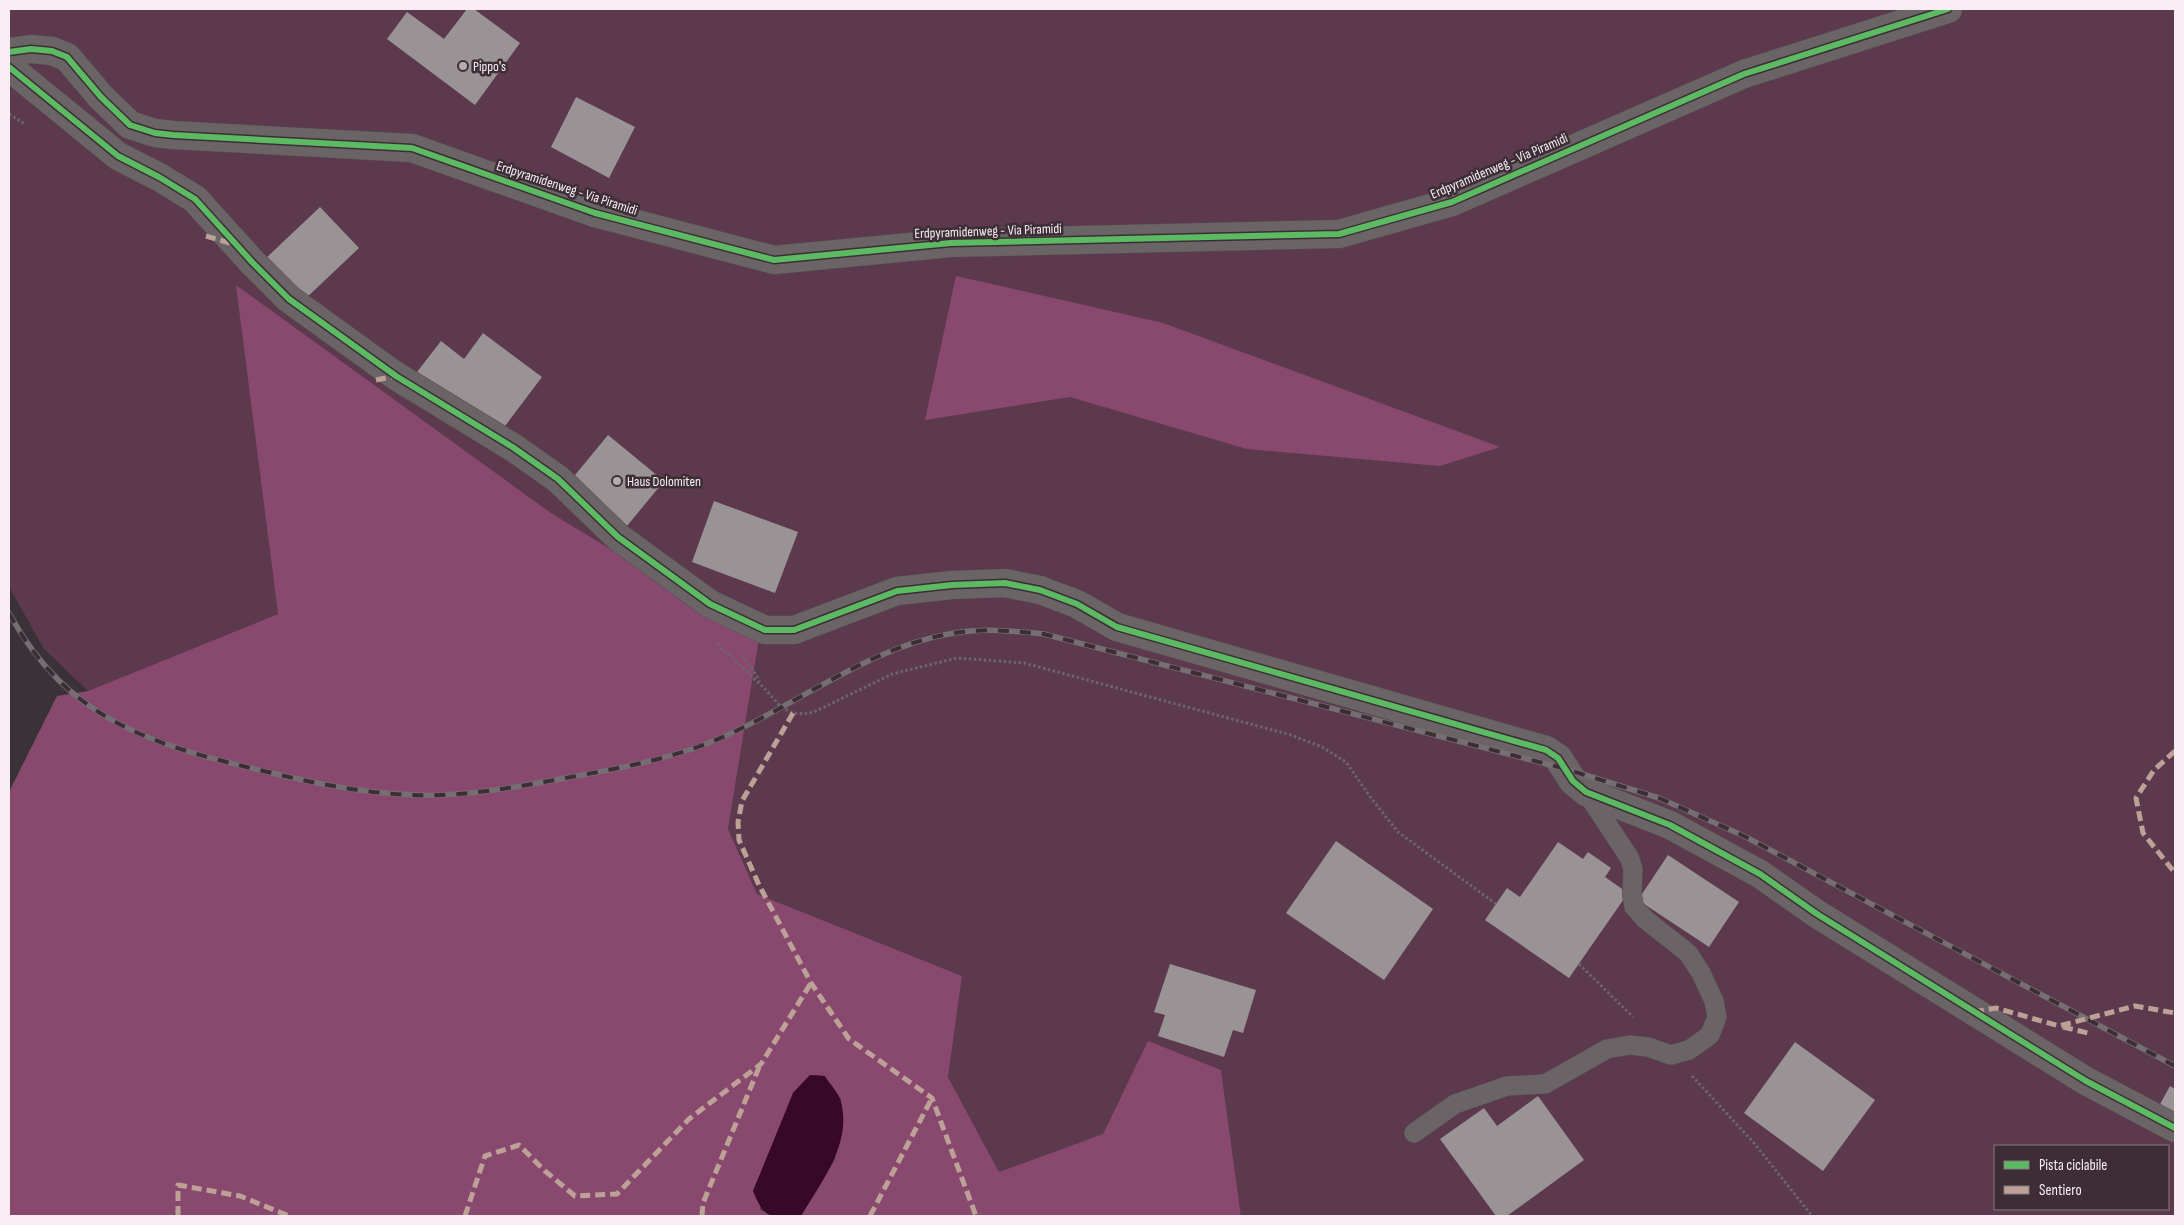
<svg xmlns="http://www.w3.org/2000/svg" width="2184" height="1225" font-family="'Sofia Sans Condensed',sans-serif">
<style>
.green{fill:#5d394e;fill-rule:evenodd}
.forest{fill:#89496f}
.water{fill:#370828}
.building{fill:#9a9396}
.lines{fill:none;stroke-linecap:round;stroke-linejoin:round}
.lane-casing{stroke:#585154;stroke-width:20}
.street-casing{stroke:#585154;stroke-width:29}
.path{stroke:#6b6669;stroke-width:3;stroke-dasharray:2.5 2.5;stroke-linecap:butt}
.lane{stroke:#6a6467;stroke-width:19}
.street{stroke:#6a6467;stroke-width:28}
.rail-casing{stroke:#756e72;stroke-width:5.5}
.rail{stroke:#3d2e36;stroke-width:4;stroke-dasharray:11;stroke-linecap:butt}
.quiet{stroke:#bda197;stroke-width:5;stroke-dasharray:10 5;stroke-linecap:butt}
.cycleway-casing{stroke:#3d2e36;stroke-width:9}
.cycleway{stroke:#5cba63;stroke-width:6}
.poi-dot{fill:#b5acb0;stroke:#3d2e36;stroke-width:2}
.labels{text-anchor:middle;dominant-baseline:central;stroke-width:5;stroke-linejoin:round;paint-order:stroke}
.poi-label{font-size:14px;fill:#f7edf2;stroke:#3d2e36;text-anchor:start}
.street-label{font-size:14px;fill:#f7edf2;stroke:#3d2e36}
</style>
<rect width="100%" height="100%" fill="#3a3236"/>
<path class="green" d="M9,9H2175V1216H1241L1221,1070L1148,1042L1103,1134L999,1172L948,1077L962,976L757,894L728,829L759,639L551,513L237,286L278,614L88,691L44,649L9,587ZM1995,1146H2168V1209H1995Z"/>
<g class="forest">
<path d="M956,276L1163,323L1500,447L1440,466L1247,449L1070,397L925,420Z"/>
<path d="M236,285L551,513L759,639L728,829L757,894L962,976L948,1077L999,1172L1103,1134L1148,1041L1221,1070L1241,1216H801L835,1159L841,1100L825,1076L810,1075L793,1093L760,1209L771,1216H9V792L57,696L88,691L278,614Z"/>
</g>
<path class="water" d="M810,1075L824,1076C830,1084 839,1093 841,1102C852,1144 821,1182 801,1216C771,1216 765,1221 753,1191L793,1093Z"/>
<g class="building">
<path d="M467,9H474L520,43L475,105L387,39L407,12L444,39Z"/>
<path d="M576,97L635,127L609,178L551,147Z"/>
<path d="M320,207L359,248L303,301L264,260Z"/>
<path d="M483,333L542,377L499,434L417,372L441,341L464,359Z"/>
<path d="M608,435L664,481L627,526L571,480Z"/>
<path d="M714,501L798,532L775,593L692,562Z"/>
<path d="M1336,841L1433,909L1384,980L1286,913Z"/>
<path d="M1558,842L1583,859L1588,852L1611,868L1605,877L1628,893L1569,978L1485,920L1507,888L1520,897Z"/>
<path d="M1668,855L1739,902L1709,947L1638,900Z"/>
<path d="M1170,964L1256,990L1243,1033L1233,1030L1224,1057L1158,1036L1165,1015L1154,1012Z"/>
<path d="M1795,1042L1875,1100L1823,1171L1744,1113Z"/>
<path d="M2170,1086L2175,1089V1115L2159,1106Z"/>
<path d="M1538,1096L1584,1160L1507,1216H1496L1440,1139L1484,1108L1497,1126Z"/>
</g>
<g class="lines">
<g class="lane-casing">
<path id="lane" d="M1414,1133L1455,1104L1507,1086L1545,1084L1607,1049L1630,1045L1648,1047L1671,1055L1689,1050L1710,1035L1717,1017L1714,1001L1701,973L1688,953L1646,920L1634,907L1632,895L1633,869L1629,857L1586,792"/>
</g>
<g class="street-casing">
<g id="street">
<path d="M9,52L31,49L52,51L67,57L101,97L130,125L155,133L173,135L412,148L595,213L774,260L951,243L1339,234L1452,202L1744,74L1948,9"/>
<path d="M9,67L118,156L159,177L195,199L252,262L289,299L396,376L514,448L558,479L618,537L710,604L765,630H794L897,591L952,585L1005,583L1040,590L1077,604L1117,627L1546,750L1558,758L1573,781L1586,792L1670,825L1760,874L1817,914L2086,1081L2175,1128"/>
</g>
</g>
<g class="path">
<path d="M9,114L25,124"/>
<path d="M717,644L763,687L781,707L793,713L804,714L814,712L892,674L957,658L1024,663L1291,735L1322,747L1346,762L1371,798L1398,832L1496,904"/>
<path d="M743,655L760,681"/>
<path d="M1579,964L1633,1017"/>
<path d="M1692,1076L1754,1143L1812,1216"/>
</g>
<use href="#lane" class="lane"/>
<use href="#street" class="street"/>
<g class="rail-casing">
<path id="rail" d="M9,613C68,722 156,746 268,772C325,786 384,797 442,795C485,793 528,785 571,777C610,770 648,763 686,751C780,721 856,649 954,633C984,628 1014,631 1044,634L1566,769L1659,798L1744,836L2175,1066"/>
</g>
<use href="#rail" class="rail"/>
<g class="quiet">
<path d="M206,236L233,244"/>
<path d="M376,380L396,376"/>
<path d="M793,713L742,801L738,822L739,840L759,885L811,983L849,1039L932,1098L976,1216"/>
<path d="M2175,751L2154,770L2136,798L2143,833L2175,873"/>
<path d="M1974,1012L1996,1008L2059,1026L2135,1006L2175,1013"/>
<path d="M2063,1027L2092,1034"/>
<path d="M178,1216V1185L240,1196L289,1216"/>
<path d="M465,1216L485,1156L519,1145L545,1171L575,1196L617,1194L689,1119L761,1064L811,983"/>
<path d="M702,1216L703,1203L760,1065"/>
<path d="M870,1216L932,1098"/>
</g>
<g class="cycleway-casing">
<g id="cycleway">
<path d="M9,52L31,49L52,51L67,57L101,97L130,125L155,133L173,135L412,148L595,213L774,260L951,243L1339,234L1452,202L1744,74L1948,9"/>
<path d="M9,67L118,156L159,177L195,199L252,262L289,299L396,376L514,448L558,479L618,537L710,604L765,630H794L897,591L952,585L1005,583L1040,590L1077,604L1117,627L1546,750L1558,758L1573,781L1586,792L1670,825L1760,874L1817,914L2086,1081L2175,1128"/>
</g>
</g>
<use href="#cycleway" class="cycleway"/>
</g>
<g class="poi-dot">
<circle cx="463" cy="66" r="5"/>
<circle cx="617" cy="481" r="5"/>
</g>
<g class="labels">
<g class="poi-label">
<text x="473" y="66">Pippo's</text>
<text x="627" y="481">Haus Dolomiten</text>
</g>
<g class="street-label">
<text transform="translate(1499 166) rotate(-23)">Erdpyramidenweg - Via Piramidi</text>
<text transform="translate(567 188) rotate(18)">Erdpyramidenweg - Via Piramidi</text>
<text transform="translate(988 231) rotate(-2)">Erdpyramidenweg - Via Piramidi</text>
</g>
</g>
<rect width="2184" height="1225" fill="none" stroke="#f7edf2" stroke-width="20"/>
<rect x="1994" y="1145" width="175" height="65" fill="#3d2e36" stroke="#877a81"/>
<rect x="2004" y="1161" width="25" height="8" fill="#5cba63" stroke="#877a81"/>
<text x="2039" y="1170" font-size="15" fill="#f7edf2">Pista ciclabile</text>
<rect x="2004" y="1186" width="25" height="8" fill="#bda197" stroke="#877a81"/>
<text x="2039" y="1195" font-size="15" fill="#f7edf2">Sentiero</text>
</svg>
